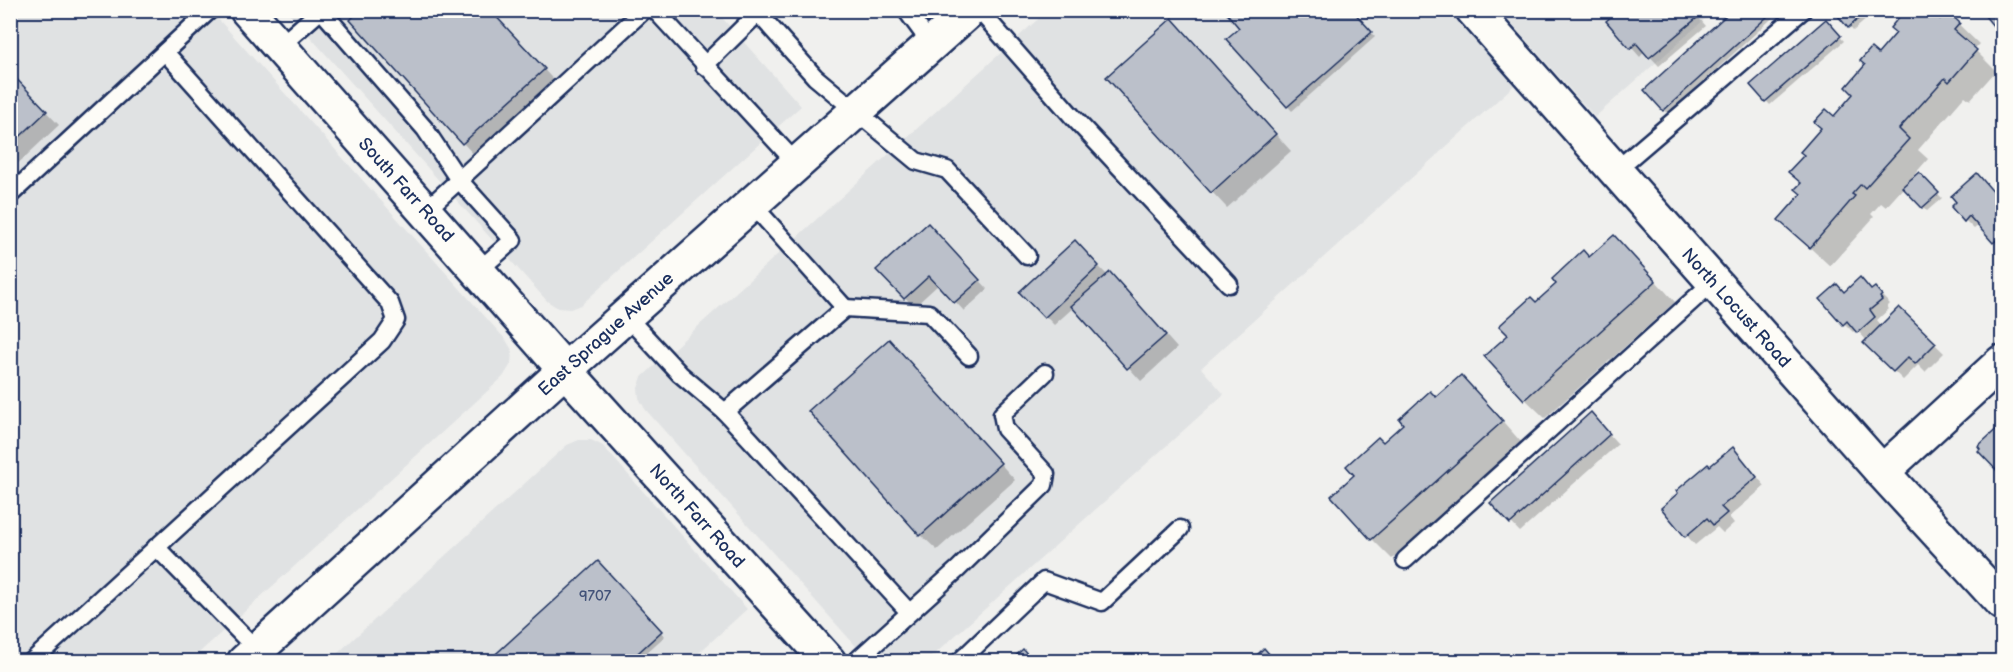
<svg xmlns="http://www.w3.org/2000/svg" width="2013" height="672" font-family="'Balsamiq Sans',sans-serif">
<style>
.built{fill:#e0e2e3}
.shadow{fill:#0003}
.building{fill:#bbc0ca;stroke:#1b2f5e;stroke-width:1.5}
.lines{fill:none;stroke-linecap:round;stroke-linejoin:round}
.service-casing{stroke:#1b2f5e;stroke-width:21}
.minor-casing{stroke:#1b2f5e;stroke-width:38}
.tertiary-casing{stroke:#1b2f5e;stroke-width:38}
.primary-casing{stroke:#1b2f5e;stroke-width:38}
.service{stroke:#fdfcf7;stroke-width:16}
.minor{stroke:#fdfcf7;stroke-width:33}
.tertiary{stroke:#fdfcf7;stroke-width:33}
.primary{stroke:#fdfcf7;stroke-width:33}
.labels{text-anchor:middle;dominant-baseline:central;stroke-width:4.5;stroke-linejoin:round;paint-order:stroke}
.number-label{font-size:15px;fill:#435379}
.street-label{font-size:18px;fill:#1b2f5e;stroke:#fdfcf7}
</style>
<rect width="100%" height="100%" fill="#f0f0ee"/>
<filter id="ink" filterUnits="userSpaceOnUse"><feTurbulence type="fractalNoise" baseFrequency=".0167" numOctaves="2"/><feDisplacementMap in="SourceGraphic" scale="12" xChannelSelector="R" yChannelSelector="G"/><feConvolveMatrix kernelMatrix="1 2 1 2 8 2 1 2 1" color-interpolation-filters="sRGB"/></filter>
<g filter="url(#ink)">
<g class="built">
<path d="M10,11H211L506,340L512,350L511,364L503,377L190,661H11Z"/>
<path d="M287,11H716L801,106L581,305L570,309L558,308L547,301Z"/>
<path d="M1047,11H1456L1520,80L1201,368L1224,394L927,661H869L645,409L639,398L638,388L642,377Z"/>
<path d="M1500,11H1714L1595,117Z"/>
<path d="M579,440H591L603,446L747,609L690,661L328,662L567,445Z"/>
</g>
<g class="shadow">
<path d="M490,10L559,86L478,159L463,143Z"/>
<path d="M1351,10L1375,37L1292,111L1228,39L1242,28Z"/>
<path d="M1692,10L1706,26L1659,66L1645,51L1640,57L1609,22Z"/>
<path d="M1734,10H1781L1668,114L1646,90Z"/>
<path d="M1835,10H1877L1853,31Z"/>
<path d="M1982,10H2002V34L1995,26Z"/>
<path d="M1947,13L1979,44L1974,49L1996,71L1970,100L1965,96L1918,150L1928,159L1912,177L1914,179L1919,174L1942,198L1927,211L1904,187L1886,207L1881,203L1871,214L1874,217L1830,266L1780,220L1803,195L1802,184L1834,118L1855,94L1878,56L1940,21Z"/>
<path d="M1172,20L1291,151L1227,208L1212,192Z"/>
<path d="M1830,26L1844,41L1770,105L1752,85Z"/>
<path d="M10,74L59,125L10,171Z"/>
<path d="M1986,184L2002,203V251L1979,225L1974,229L1965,220Z"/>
<path d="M937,234L988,289L964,311L939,284L914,307L879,270Z"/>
<path d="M1075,242L1108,276L1123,287L1177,348L1141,381L1074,307L1054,325L1022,292Z"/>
<path d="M1634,257L1675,302L1545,418L1525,399L1510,335L1589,259Z"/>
<path d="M1875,289L1890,304L1887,307L1889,309L1877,320L1882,326L1899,309L1944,353L1925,372L1918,365L1903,380L1865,343L1867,341L1856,329L1853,332L1844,323L1845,293L1872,291Z"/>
<path d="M904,357L1015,480L937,550L921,535Z"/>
<path d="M1481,397L1521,442L1392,559L1372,539L1357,475L1383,444L1437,399Z"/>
<path d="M1599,423L1618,444L1520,532L1492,503Z"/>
<path d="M2002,426V475L1981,451L1980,446Z"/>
<path d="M1741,458L1765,486L1729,517L1734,523L1723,533L1717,527L1695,545L1663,508L1710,468Z"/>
<path d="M598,564L665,636L636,662H490Z"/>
</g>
<g class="building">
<path d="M360,10H490L545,69L462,144L350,20Z"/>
<path d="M1224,10H1352L1372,32L1287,107L1226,39L1239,28Z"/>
<path d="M1619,10H1693L1698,17L1649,58L1636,43L1630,49L1606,21Z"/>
<path d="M1732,10H1761L1767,17L1663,111L1644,90Z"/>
<path d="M1833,10H1868L1848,28Z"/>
<path d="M1905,10H1931L1940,19L1947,11L1960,23L1954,30L1977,50L1949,82L1945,78L1899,129L1909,139L1865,188L1861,184L1852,194L1855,196L1810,248L1778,220L1801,194L1795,189L1801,183L1788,172L1804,155L1800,152L1821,128L1814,122L1826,109L1834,116L1853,94L1846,87L1865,65L1860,61L1871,48L1878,54L1896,33L1890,28Z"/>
<path d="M1980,10H2002V20L1994,27Z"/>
<path d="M1172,18L1276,134L1211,193L1106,77Z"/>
<path d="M1826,19L1841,36L1765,102L1750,85Z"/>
<path d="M10,72L47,111L10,146Z"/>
<path d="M1919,172L1939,193L1922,208L1902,187Z"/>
<path d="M1977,173L2002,202V238L2000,237L1993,243L1969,216L1964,222L1951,207L1956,202L1951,196Z"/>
<path d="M928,223L980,280L954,303L929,276L904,299L876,270Z"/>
<path d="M1614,235L1656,281L1524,400L1484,356L1508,335L1499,326L1531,297L1536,302L1556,284L1552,279L1583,250L1589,257Z"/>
<path d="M1075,240L1099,266L1044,318L1019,292Z"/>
<path d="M1110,272L1166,335L1127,369L1071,306Z"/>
<path d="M1860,277L1871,290L1875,287L1882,295L1880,297L1882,300L1870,310L1875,317L1857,333L1847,321L1843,325L1820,299L1837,284L1844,292Z"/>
<path d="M1899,307L1936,343L1915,364L1908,357L1893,372L1863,343Z"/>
<path d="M889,339L1001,463L920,536L808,411Z"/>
<path d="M1461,375L1503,421L1371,540L1331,496L1354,475L1346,466L1378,437L1383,442L1403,424L1399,419L1430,391L1436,397Z"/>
<path d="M1591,412L1610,434L1510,524L1490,503Z"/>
<path d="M2002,424V474L2000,472L1999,473L1978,451L1980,449L1978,446Z"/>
<path d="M1733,447L1757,477L1721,507L1727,513L1713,525L1707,518L1685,537L1661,508L1678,493L1676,491L1708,464L1710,466Z"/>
<path d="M598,561L662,631L628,662H487Z"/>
<path d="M1264,648L1276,662H1250Z"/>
<path d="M1023,649L1034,662H1009Z"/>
</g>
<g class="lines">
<g class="service-casing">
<g id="service">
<path d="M321,10L425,129L459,180L644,10"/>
<path d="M655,10L797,164"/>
<path d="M906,10L931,44"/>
<path d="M979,10L1072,116L1229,284"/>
<path d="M758,13L815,77L916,161L947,170L1027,256"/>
<path d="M279,47L321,10"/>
<path d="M704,66L761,10"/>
<path d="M1615,171L1803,10"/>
<path d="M10,195L210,10"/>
<path d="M752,204L845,308L725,412L909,612"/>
<path d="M425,211L459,180L513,240L478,271"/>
<path d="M845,308L929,313L969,356"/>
<path d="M626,316L680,374L725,412"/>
<path d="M156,547L257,650"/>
<path d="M1405,560L1713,282"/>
<path d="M31,662L382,341L396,320L390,303L165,52"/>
<path d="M855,662L958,569L1044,485L1046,474L1005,429L1002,414L1045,373"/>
<path d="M959,662L1044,581L1102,602L1180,529"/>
</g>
</g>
<g class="minor-casing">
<g id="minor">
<path d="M1473,10L1882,472L2002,603"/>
<path d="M565,370L829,662"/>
<path d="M1882,472L2002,362"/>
</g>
</g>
<g class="tertiary-casing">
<path id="tertiary" d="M247,10L565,370"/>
</g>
<g class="primary-casing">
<path id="primary" d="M244,662L565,370L970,10"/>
</g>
<use href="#service" class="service"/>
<use href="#minor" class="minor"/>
<use href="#tertiary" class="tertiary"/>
<use href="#primary" class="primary"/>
</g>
</g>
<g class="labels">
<g class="number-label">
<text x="595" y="596">9707</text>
</g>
<g class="street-label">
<text transform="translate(406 190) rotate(48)">South Farr Road</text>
<text transform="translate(1736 308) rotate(48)">North Locust Road</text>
<text transform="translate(606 334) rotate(-42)">East Sprague Avenue</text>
<text transform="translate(697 516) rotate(48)">North Farr Road</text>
</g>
</g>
<rect width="2013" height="672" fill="none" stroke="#fdfcf7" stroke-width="36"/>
<rect x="18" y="18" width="1977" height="636" fill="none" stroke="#1b2f5e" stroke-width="2" filter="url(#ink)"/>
</svg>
